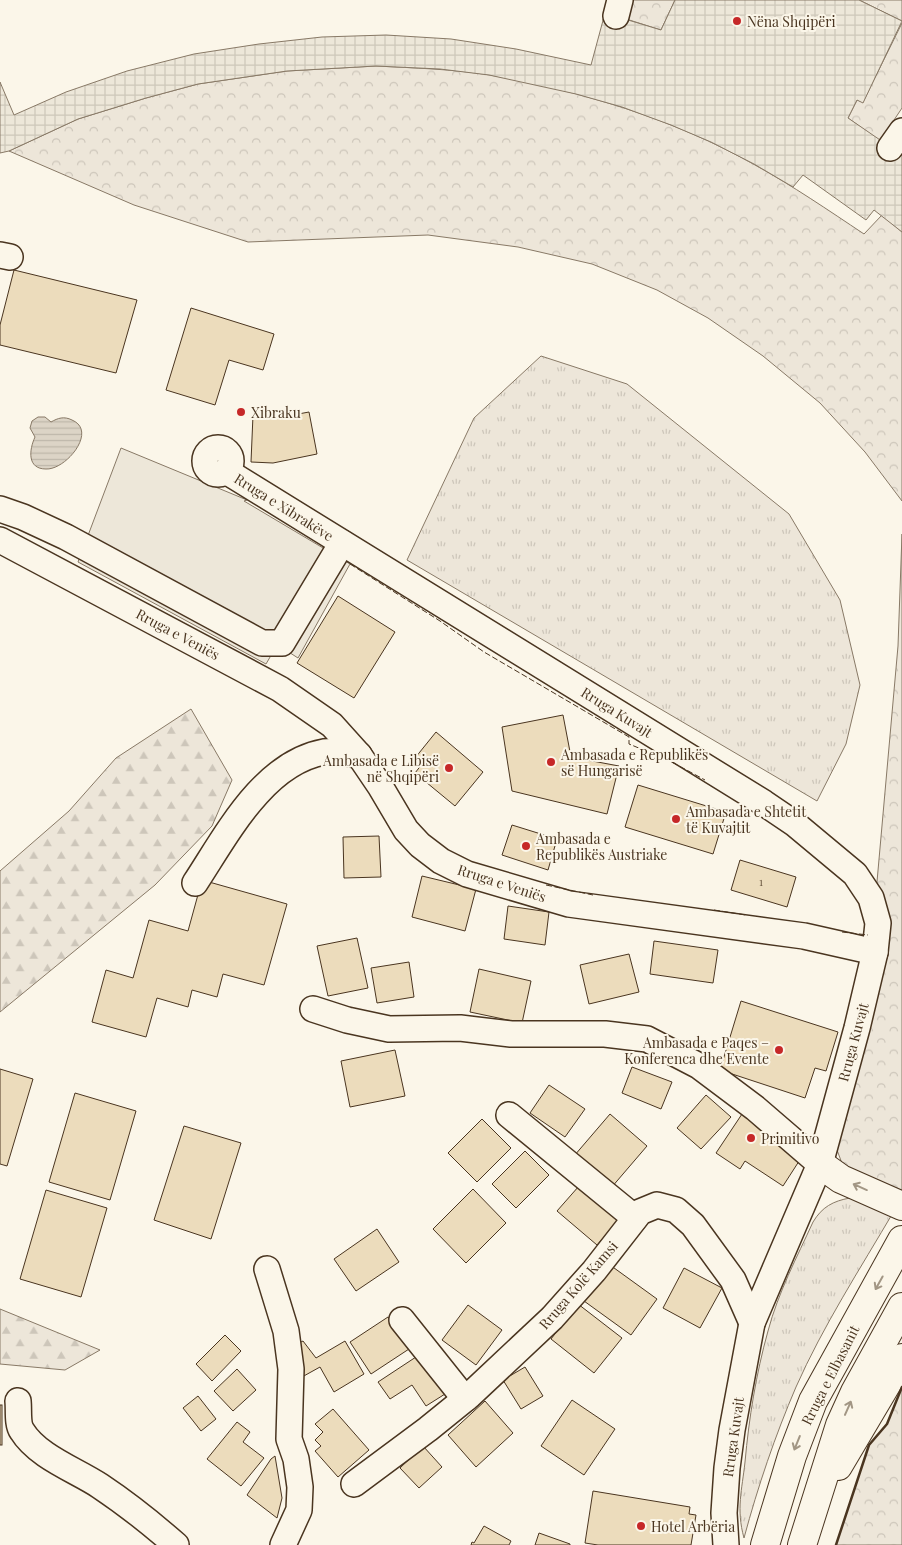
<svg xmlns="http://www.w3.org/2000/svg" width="902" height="1545" font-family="'Playfair Display',serif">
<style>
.grass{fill:url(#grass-tufts);stroke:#887966}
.forest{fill:url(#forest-firs);stroke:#887966}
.park{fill:url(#park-crowns);stroke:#887966}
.parking{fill:#ede7d9;stroke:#887966}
.plaza{fill:url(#plaza-grid);stroke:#887966}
.water{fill:url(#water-rules);stroke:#887966}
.building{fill:#ecdcbc;stroke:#4a3520}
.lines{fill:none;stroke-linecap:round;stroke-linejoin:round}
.minor-casing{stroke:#4a3520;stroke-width:28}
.major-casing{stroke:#4a3520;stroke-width:30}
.minor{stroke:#fbf6e9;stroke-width:25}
.major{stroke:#fbf6e9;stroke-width:28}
.fence{stroke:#4a3520;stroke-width:1;stroke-dasharray:6 2.5;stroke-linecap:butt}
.wall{stroke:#4a3520;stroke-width:2.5}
.oneway{stroke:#a29684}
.poi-dot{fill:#c62828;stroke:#fbf6e9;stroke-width:2}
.labels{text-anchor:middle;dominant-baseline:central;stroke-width:4;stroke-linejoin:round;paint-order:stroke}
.number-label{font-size:11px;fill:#725f47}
.poi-label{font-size:14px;fill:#4a3520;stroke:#fbf6e9;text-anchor:start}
.street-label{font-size:14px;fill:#4a3520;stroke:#fbf6e9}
</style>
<defs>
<pattern id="grass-tufts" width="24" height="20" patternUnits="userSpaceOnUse" patternTransform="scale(1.25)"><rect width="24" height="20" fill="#ede6d9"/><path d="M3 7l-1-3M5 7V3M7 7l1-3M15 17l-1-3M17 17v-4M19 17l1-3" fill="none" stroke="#cdc6ba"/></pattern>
<pattern id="forest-firs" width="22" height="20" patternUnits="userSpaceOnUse" patternTransform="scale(1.25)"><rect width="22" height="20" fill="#ede6d9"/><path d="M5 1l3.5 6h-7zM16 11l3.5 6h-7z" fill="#cdc6ba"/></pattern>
<pattern id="park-crowns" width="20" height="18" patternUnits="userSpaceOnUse" patternTransform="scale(1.25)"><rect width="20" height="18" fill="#ede6d9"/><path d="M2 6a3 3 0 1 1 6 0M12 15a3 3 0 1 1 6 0" fill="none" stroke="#cdc6ba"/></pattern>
<pattern id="plaza-grid" width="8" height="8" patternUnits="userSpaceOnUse" patternTransform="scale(1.25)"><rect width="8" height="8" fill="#ede7d9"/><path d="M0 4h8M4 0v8" fill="none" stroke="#cdc7ba"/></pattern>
<pattern id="water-rules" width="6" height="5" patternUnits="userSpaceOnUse" patternTransform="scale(1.25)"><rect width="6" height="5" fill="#dcd4c6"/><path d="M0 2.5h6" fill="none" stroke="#beb7aa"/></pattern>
</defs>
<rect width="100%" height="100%" fill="#fbf6e9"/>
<g class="grass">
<path d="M541,356L627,384L789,514L840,600L860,685L846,744L817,801L407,560L474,418Z"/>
<path d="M850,1198L894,1211C860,1269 823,1326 796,1387C775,1436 758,1486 744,1538C736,1509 742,1490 745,1462C749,1418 756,1374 768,1331C778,1293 797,1257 813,1222C822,1207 833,1201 850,1198Z"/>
</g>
<g class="forest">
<path d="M191,709L232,780L212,826L155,885L0,1012V871L69,811L116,758Z"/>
<path d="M0,1310V1309L100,1350L65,1370L0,1364Z"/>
</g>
<g class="park">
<path d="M631,0H675L661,30L626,19Z"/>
<path d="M859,0H902V21Z"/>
<path d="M902,23V108L880,141L848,118L857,100L863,102Z"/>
<path d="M376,66C414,68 452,69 490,75C581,91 674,119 755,165C793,186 828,210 864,234L882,215L902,232V501L865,452L820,403L763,356L708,318L657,290L592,264L518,247L428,235L248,242L134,205L9,151L78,119L146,98L198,84L287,71Z"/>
<path d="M902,534V1198L843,1166L834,1142L876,893L898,646Z"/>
<path d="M902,1387V1545H836L869,1445L887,1424Z"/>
</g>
<path class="parking" d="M121,448L247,500L244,501L350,564L298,658L284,649L273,652L266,664L78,562Z"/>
<path class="plaza" d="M675,0H859L902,21L863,103L857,100L848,118L902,155V232L874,210L866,220L803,175L793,187L754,164L711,142L671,125L622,107L576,94L489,75L440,69L376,66L287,71L198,84L146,98L78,119L9,151L0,153V82L14,115L66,92L127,71L194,54L259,44L322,37L386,35L451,39L516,49L591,65L605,13L661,30Z"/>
<path class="water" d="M38,417H45L51,422C58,418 64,416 72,420C98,431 66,470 46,469C27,469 29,450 35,437L30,428L32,421Z"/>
<g class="building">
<path d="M14,270L137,300L116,373L0,345V325Z"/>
<path d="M191,308L274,334L263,370L229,360L215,405L166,390Z"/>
<path d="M309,412L317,454L273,463L251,462L253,415L282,417Z"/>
<path d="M338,596L395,632L354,698L297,663Z"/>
<path d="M563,715L571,757L619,766L607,814L512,791L502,727Z"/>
<path d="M436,732L483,772L455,806L415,773L422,764L415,758Z"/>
<path d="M638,785L726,812L713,854L625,827Z"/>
<path d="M512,825L557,839L548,870L502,855Z"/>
<path d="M379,836L381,877L344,878L343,837Z"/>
<path d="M740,860L796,877L787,907L731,890Z"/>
<path d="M422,876L476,889L465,931L412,917Z"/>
<path d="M202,880L287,904L264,985L223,974L217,997L192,990L188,1007L157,998L146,1037L92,1022L106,970L133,978L149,920L188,931Z"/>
<path d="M508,906L549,912L545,945L504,939Z"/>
<path d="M357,938L368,988L328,996L317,946Z"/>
<path d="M654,941L718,950L713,983L650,974Z"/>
<path d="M629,954L639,992L589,1004L580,965Z"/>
<path d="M409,962L414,997L377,1003L371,968Z"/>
<path d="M479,969L531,981L522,1023L470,1012Z"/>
<path d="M741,1001L838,1032L826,1071L815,1068L805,1098L720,1070Z"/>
<path d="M395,1050L405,1096L350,1107L341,1061Z"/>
<path d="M632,1067L672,1082L661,1109L622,1093Z"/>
<path d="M0,1069L33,1079L7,1166L0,1164Z"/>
<path d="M549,1085L585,1109L565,1137L530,1113Z"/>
<path d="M75,1093L136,1111L110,1200L49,1182Z"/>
<path d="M706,1095L731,1117L701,1149L677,1128Z"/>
<path d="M610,1114L647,1146L611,1188L574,1156Z"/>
<path d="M742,1114L803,1155L783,1186L745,1161L740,1169L716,1153Z"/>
<path d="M482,1119L511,1148L477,1182L448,1153Z"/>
<path d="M184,1126L241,1143L211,1239L154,1220Z"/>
<path d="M525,1151L549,1175L516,1208L492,1184Z"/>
<path d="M579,1186L618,1221L597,1245L557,1211Z"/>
<path d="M473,1189L506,1223L466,1263L433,1229Z"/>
<path d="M46,1190L107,1208L81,1297L20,1279Z"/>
<path d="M377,1229L399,1262L356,1291L334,1259Z"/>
<path d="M610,1265L657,1299L631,1335L584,1301Z"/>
<path d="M684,1268L722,1288L700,1328L663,1308Z"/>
<path d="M578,1304L622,1338L594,1373L551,1339Z"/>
<path d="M468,1305L502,1330L476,1365L442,1340Z"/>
<path d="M388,1317L409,1349L371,1374L350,1342Z"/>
<path d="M225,1335L241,1351L212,1381L196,1364Z"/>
<path d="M303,1341L316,1358L345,1341L364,1374L334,1392L320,1367L302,1377L295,1345Z"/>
<path d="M419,1355L445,1394L426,1406L412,1385L390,1399L378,1382Z"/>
<path d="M525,1367L543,1396L521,1409L503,1380Z"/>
<path d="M237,1369L256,1390L233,1411L214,1391Z"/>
<path d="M198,1396L216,1419L201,1431L183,1408Z"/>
<path d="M572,1400L615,1429L584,1475L541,1446Z"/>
<path d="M485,1401L513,1433L476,1467L448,1435Z"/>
<rect x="0" y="1405" width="2" height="40"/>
<path d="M333,1409L369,1450L338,1477L315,1451L321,1446L315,1440L323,1432L315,1424Z"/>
<path d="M237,1422L250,1432L243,1442L264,1458L241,1486L207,1459Z"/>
<path d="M423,1446L442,1467L419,1488L400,1468Z"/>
<path d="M275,1456L282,1498L277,1518L247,1495L271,1459Z"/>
<path d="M593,1491L690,1507L689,1514L696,1515L691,1545H598L585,1543Z"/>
<path d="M484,1526L511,1541L509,1545H471L472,1542L474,1543Z"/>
<path d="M539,1533L570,1544V1545H535Z"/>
</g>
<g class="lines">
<g class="minor-casing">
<g id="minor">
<path d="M616,16L620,0"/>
<path d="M890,148L902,131"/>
<path d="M0,255L10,257"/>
<circle cx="218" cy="461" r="13"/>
<path d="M226,471L764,803L795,824L855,874L871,898L878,923L875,952L857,1028L820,1164L752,1323L732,1430L727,1468L724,1513L726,1545"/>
<path d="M0,509L23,517L66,537L262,643H282L342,543"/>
<path d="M0,540L280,689L332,725L359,755L380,786L406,830L420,845L441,861L467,874L569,904L804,936L875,952"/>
<path d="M195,883C226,836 263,763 324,752C334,751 348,754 359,755"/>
<path d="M313,1009L347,1020L389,1029L460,1028L511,1034H605L647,1039L699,1066L755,1108L820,1164"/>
<path d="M509,1115L635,1218"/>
<path d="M267,1269L286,1331L291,1369L289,1439L296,1459L300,1487L299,1510L283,1545"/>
<path d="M402,1320L465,1399"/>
<path d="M18,1401C19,1410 17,1424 22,1431C38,1457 76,1470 100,1486C127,1504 152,1524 176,1545"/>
<path d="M354,1484L428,1429L470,1395L552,1318L594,1271L640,1212L657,1205L676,1210L693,1225L733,1280L752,1323"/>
</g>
</g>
<g class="major-casing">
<g id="major">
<path d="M820,1164L841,1179L902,1206"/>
<path d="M838,1466L902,1358"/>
<path d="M765,1545L792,1456L813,1401L902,1240"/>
<path d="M802,1545L840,1425L855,1392L902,1307"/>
</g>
</g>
<use href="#minor" class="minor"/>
<use href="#major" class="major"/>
<g class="fence">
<path d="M350,564L440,621L484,652L629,737V744L668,760L705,780"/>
<path d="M546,885L593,895"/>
<path d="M714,910L746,915"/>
<path d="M842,932L868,935"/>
</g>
<path class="wall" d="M836,1545L869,1445L887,1424L902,1387"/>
</g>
<defs><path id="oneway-shaft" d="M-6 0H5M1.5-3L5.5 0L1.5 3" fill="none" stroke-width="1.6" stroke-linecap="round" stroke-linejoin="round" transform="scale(1.25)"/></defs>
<g class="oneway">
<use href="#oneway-shaft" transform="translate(860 1187) rotate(-156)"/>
<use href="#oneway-shaft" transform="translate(879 1283) rotate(119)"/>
<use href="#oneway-shaft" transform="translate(848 1408) rotate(-66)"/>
<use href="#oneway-shaft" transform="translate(797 1443) rotate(112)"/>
</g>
<g class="poi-dot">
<circle cx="737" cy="21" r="5"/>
<circle cx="241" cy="412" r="5"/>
<circle cx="551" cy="762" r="5"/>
<circle cx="449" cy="768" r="5"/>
<circle cx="676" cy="819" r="5"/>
<circle cx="526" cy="846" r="5"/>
<circle cx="779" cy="1050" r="5"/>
<circle cx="751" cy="1138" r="5"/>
<circle cx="641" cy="1526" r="5"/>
</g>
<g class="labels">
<g class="number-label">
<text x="761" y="881">1</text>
</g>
<g class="poi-label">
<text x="747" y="21">Nëna Shqipëri</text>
<text x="251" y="412">Xibraku</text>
<text x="561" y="754">Ambasada e Republikës<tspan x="561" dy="16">së Hungarisë</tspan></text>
<text x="439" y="760" text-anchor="end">Ambasada e Libisë<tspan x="439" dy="16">në Shqipëri</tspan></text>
<text x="686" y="811">Ambasada e Shtetit<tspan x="686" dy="16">të Kuvajtit</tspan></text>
<text x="536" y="838">Ambasada e<tspan x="536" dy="16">Republikës Austriake</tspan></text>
<text x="769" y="1042" text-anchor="end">Ambasada e Paqes –<tspan x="769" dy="16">Konferenca dhe Evente</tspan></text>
<text x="761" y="1138">Primitivo</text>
<text x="651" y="1526">Hotel Arbëria</text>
</g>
<g class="street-label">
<text transform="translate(284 507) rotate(32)">Rruga e Xibrakëve</text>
<text transform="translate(178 634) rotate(28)">Rruga e Veniës</text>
<text transform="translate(617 712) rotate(32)">Rruga Kuvajt</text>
<text transform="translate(502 883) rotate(18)">Rruga e Veniës</text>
<text transform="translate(853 1042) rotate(-75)">Rruga Kuvajt</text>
<text transform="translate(578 1285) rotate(-49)">Rruga Kolë Kamsi</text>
<text transform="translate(830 1375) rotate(-63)">Rruga e Elbasanit</text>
<text transform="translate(733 1437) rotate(-82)">Rruga Kuvajt</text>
</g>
</g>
</svg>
